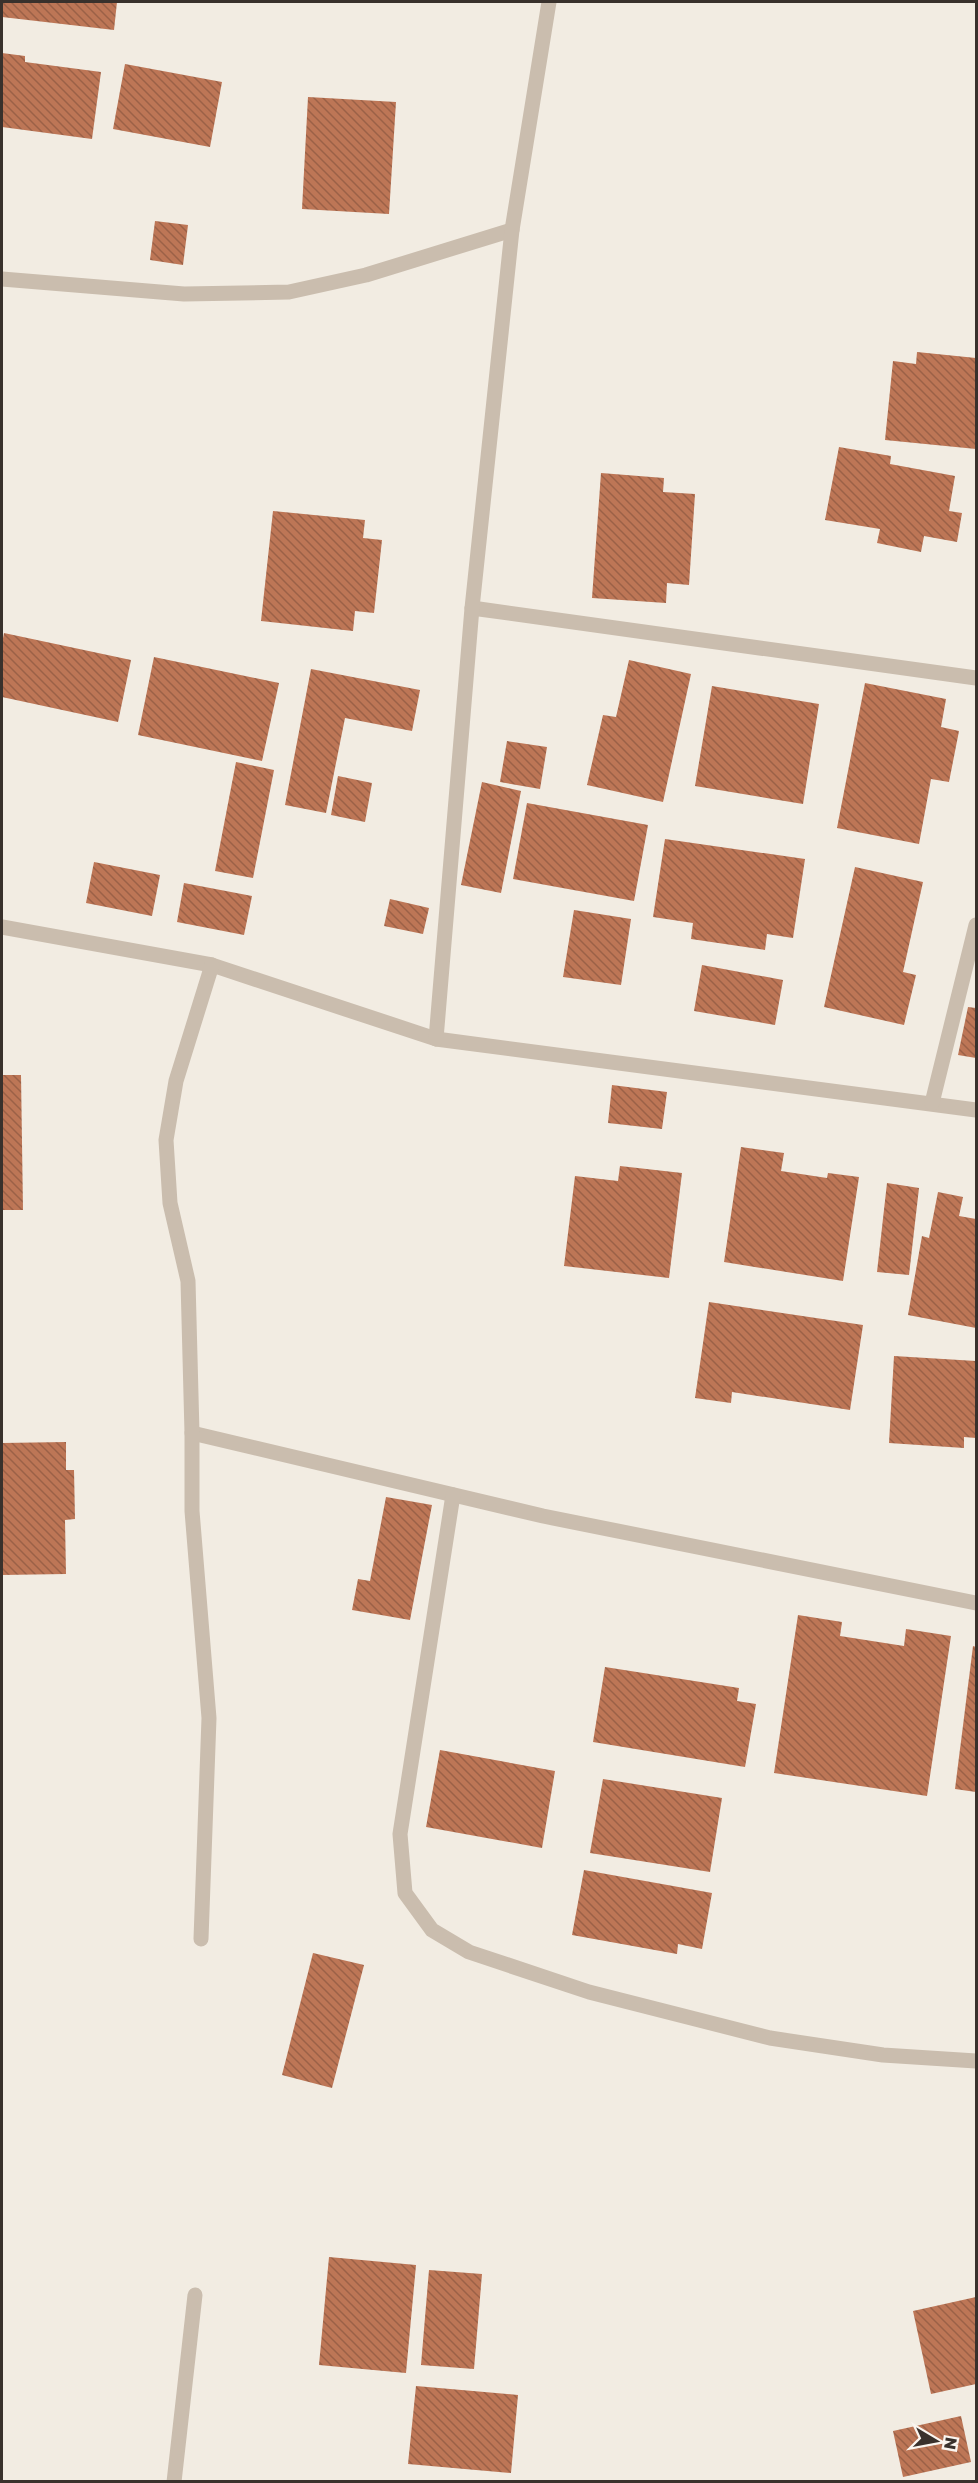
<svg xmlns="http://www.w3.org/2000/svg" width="978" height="2483" font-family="'Golos Text',sans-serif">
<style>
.building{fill:url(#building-back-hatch)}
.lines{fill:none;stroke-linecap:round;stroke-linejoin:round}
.street{stroke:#cabdae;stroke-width:15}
</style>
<defs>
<pattern id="building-back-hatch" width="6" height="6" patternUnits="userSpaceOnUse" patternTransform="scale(1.5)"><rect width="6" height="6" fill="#bd7656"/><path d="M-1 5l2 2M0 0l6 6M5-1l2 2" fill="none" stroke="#9b6147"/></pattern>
</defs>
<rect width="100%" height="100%" fill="#f2ece2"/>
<g class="building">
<path d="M2,2H117L114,30L2,17Z"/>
<path d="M2,53L25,56V62L101,72L92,139L2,127Z"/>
<path d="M125,64L222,82L210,147L113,129Z"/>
<path d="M308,97L396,102L389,214L302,209Z"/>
<path d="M155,221L188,225L183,265L150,260Z"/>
<path d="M917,352L976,358V449L885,440L893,361L916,364Z"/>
<path d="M839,447L891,456L890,464L955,476L949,511L962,513L957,542L924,536L921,552L877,543L880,529L825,520Z"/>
<path d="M601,473L664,478L663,492L695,494L689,585L667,583L666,603L592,598Z"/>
<path d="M273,511L365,520L363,538L382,540L374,613L355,611L353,631L261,621Z"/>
<path d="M4,633L131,660L118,722L2,697V644Z"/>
<path d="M154,657L279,683L262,761L138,735Z"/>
<path d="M629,660L691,674L663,802L587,785L603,715L616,717Z"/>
<path d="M311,669L420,690L412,731L345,718L326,813L285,805Z"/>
<path d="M865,683L946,699L941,727L959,731L949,782L931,779L919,844L837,828Z"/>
<path d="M712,686L819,704L803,804L695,786Z"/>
<path d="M507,741L547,747L540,789L500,782Z"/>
<path d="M236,762L274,770L253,878L215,871Z"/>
<path d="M338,776L372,783L365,822L331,815Z"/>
<path d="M482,782L521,791L501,893L461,885Z"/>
<path d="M527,803L648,825L634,901L513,879Z"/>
<path d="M665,839L805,859L793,938L767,934L765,950L691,939L693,923L653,917Z"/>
<path d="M94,862L160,875L152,916L86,903Z"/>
<path d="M855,867L923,882L903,972L916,975L904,1025L824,1007Z"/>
<path d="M184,883L252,896L244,935L177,922Z"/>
<path d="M390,899L429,908L423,934L384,926Z"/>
<path d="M574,910L631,919L621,985L563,977Z"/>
<path d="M702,965L783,980L775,1025L694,1011Z"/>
<path d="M968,1007L976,1008V1058L958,1055Z"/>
<path d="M2,1075H21L23,1210H2Z"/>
<path d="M612,1085L667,1092L662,1129L608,1123Z"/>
<path d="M741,1147L784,1153L781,1171L827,1178L828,1173L859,1177L843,1281L724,1262Z"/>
<path d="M620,1166L682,1173L669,1278L564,1266L575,1176L618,1181Z"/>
<path d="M887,1183L919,1188L909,1275L877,1272Z"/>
<path d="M938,1192L963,1197L959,1216L976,1219V1328L908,1315L922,1236L929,1238Z"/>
<path d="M709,1302L863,1325L850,1410L732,1392L731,1403L695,1398Z"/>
<path d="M894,1356L976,1361V1438L964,1437V1448L889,1443Z"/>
<path d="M66,1442V1470H74L75,1519L65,1520L66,1574L2,1575V1443Z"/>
<path d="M386,1497L432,1505L410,1620L352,1610L358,1579L370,1581Z"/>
<path d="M798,1615L842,1622L840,1636L904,1646L906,1629L951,1636L927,1796L774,1773Z"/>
<path d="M973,1646L976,1647V1792L955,1789Z"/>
<path d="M605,1667L739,1688L737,1701L756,1704L745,1767L593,1742Z"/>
<path d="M440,1750L555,1771L542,1848L426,1827Z"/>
<path d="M603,1779L722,1798L710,1872L590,1853Z"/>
<path d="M584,1870L712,1893L702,1949L678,1944L677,1954L572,1935Z"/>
<path d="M313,1953L364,1965L332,2088L282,2075Z"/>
<path d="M329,2257L416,2265L406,2373L319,2365Z"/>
<path d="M429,2270L482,2274L474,2369L421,2365Z"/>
<path d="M976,2297V2384L931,2394L913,2311Z"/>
<path d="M416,2386L518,2395L511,2473L408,2464Z"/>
<path d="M961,2416L971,2462L903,2477L893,2431Z"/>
</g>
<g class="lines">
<g class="street">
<path d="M2,279L184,294L289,292L366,275L512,230"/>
<path d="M472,608L976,678"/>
<path d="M2,927L212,965L436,1039L976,1110"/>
<path d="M436,1039L472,608L512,230L549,2"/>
<path d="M932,1103L976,925"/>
<path d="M192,1433L543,1516L976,1603"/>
<path d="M453,1495L400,1834L405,1893L432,1930L469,1952L589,1992L770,2038L883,2055L976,2061"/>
<path d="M201,1939L209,1718L192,1511V1433L188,1281L170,1203L166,1140L176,1081L212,965"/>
<path d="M174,2482L195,2295"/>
</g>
</g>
<rect width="978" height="2483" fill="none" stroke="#39312c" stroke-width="6"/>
<g transform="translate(936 2441) rotate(100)" stroke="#faf5ef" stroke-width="4.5" paint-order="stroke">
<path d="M0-4.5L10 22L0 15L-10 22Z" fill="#39312c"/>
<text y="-9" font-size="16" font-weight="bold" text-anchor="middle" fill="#39312c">N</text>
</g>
</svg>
